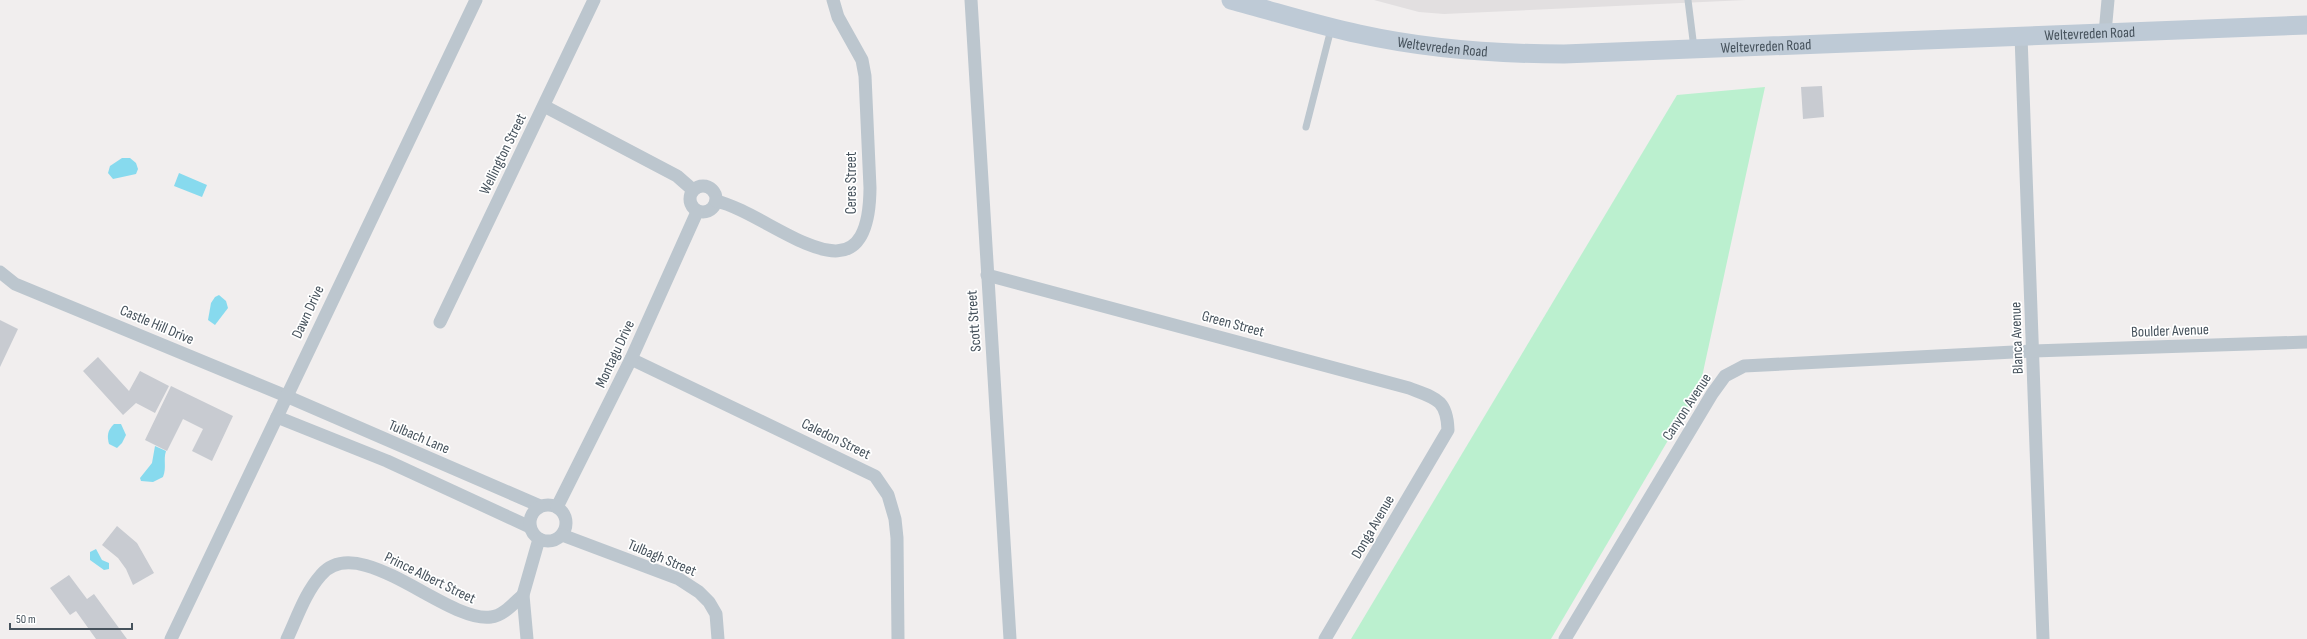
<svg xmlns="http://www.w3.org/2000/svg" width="2307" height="639" font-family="'Sofia Sans Condensed',sans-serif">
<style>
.education{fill:#e2dfe0}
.green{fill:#bbf0cf}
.water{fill:#87daee}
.building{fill:#c8cbd1}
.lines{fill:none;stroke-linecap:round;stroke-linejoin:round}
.service{stroke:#bcc6ce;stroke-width:7}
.minor{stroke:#bcc6ce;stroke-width:13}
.secondary{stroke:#becad6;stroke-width:19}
.labels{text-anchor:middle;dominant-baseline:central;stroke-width:3.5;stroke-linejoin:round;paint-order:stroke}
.street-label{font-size:15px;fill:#46525c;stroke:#fff}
</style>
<rect width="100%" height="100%" fill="#f1eeee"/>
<path class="education" d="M1374,0H1746L1444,14L1419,12Z"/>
<path class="green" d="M1765,87L1700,386L1551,639H1351L1677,95Z"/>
<g class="water">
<path d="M122,158H130L136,163L138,169L136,174L113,179L108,173L110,166Z"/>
<path d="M179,173L207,185L202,197L174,186Z"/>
<path d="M219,295L226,301L228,308L215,325L208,320L211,303L215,297Z"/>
<path d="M114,424H121L126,435L122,443L117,448L109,444C107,436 107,431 114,424Z"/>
<path d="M155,446L166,451C163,460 167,467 163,477L153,482L141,481L140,478L152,463Z"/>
<path d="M96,549L102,560L109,563V569L104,570L90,560V552Z"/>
</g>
<g class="building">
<path d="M1822,86L1824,117L1803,119L1801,87Z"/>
<path d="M0,320L18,329L0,367Z"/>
<path d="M98,357L129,391L140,371L169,386L155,413L136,403L123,415L83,371Z"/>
<path d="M171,386L233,416L212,461L192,451L203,429L183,419L167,451L145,440Z"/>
<path d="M117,526L137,543L154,573L133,585L126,569L118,558L102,545Z"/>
<path d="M69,575L87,599L94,594L127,639H96L76,611L70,615L50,588Z"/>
</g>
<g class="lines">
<g class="service">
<path d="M1688,0L1694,48"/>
<path d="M1306,127L1331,29"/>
</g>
<g class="minor">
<path d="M971,0L1010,639"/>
<path d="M2105,33L2108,0"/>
<path d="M2021,36L2043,639"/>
<path d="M544,106L677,176L693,190"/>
<circle cx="703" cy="199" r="13"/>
<path d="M716,201C773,214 869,314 870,188L865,76L862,60L838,17L833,0"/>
<path d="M0,272L15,284L286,396L540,506"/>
<path d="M987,275L1409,388C1435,398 1447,399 1448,430L1325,639"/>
<path d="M440,322L594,0"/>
<path d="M631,359L875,476L888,495L895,519L897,538L898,639"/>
<path d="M277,417L387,461L530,527"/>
<circle cx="548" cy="523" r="18"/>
<path d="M557,507L631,359L697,212"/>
<path d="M562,535L679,579L699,592L709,602L716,614L718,639"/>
<path d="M171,639L476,0"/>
<path d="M287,639C297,618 305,593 321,575C359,530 448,624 491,617C503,616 514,603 523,595"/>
<path d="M527,639L523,595L539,539"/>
<path d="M1565,639L1712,394L1725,376L1744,366L2033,351L2307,342"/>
</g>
<path class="secondary" id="s1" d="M1231,0C1273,11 1316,25 1359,34C1427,49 1495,54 1564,54L2307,25"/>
</g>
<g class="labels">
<g class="street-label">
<text stroke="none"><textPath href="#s1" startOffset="865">Weltevreden Road</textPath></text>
<text stroke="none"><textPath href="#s1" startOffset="217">Weltevreden Road</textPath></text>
<text stroke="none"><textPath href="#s1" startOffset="541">Weltevreden Road</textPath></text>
<text transform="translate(503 154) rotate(-64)">Wellington Street</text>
<text transform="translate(851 183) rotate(-90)">Ceres Street</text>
<text transform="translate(308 312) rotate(-65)">Dawn Drive</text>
<text transform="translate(974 321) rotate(-94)">Scott Street</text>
<text transform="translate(1233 324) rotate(15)">Green Street</text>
<text transform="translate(157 325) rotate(23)">Castle Hill Drive</text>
<text transform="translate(2170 331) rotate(-2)">Boulder Avenue</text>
<text transform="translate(2017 338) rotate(-92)">Blanca Avenue</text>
<text transform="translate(615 354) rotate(-65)">Montagu Drive</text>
<text transform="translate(1687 407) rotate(-57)">Canyon Avenue</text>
<text transform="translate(419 437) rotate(23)">Tulbach Lane</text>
<text transform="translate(836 439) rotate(26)">Caledon Street</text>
<text transform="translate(1373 527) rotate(-60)">Donga Avenue</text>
<text transform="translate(662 558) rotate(23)">Tulbagh Street</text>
<text transform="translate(430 578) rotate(26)">Prince Albert Street</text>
</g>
</g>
<path d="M10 623v6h122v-6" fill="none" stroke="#46525c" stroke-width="2"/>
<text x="16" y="623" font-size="12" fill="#46525c" stroke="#ffffff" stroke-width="3" paint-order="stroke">50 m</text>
</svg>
